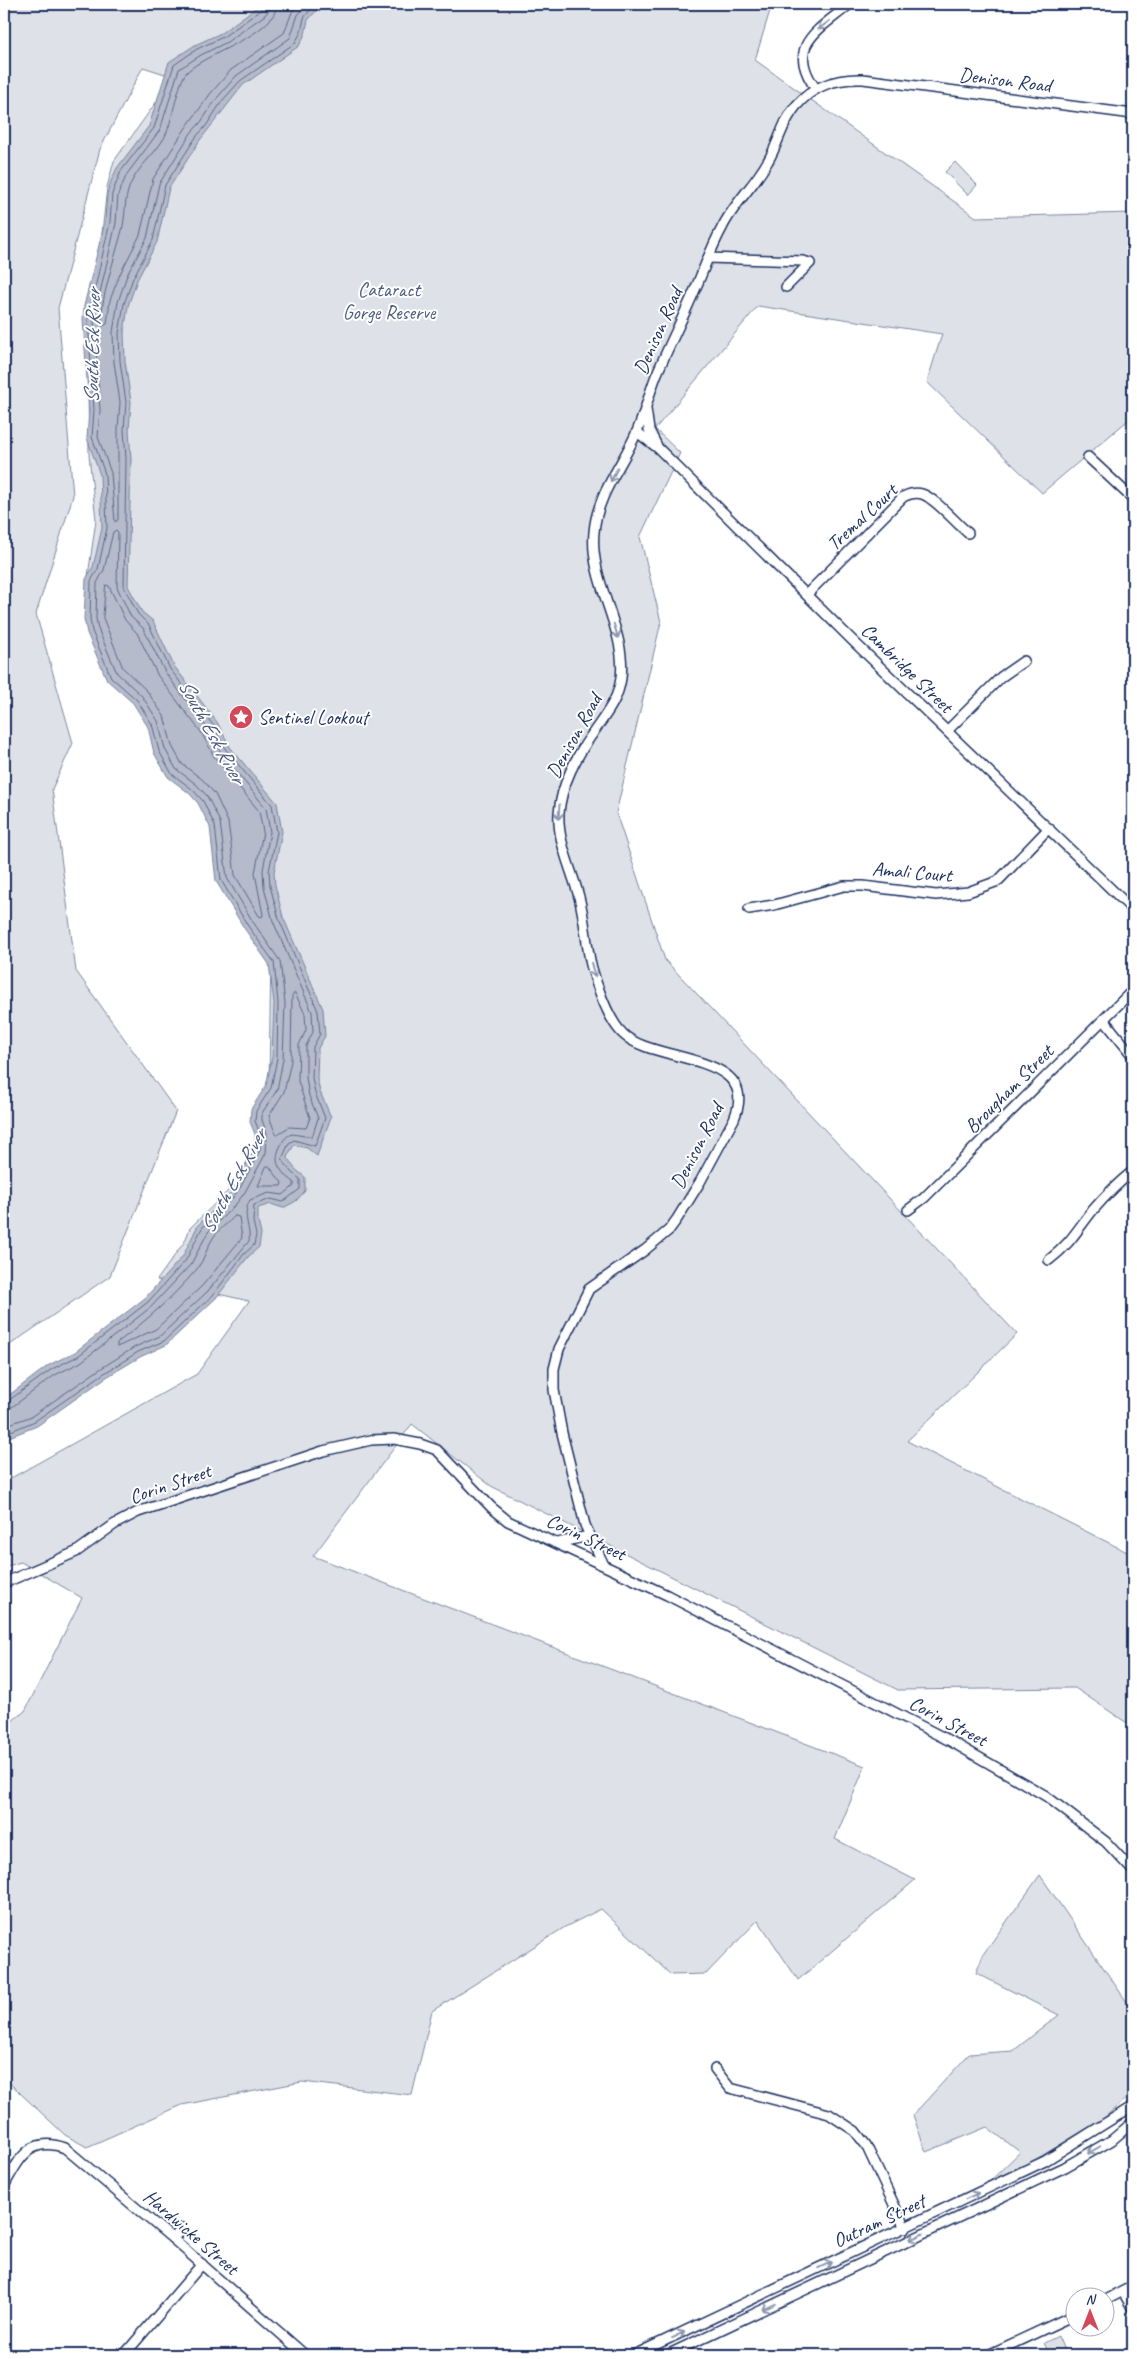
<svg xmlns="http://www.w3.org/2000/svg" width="1137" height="2359" font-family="Caveat,sans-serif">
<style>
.green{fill:#dee1e7;stroke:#7c88a2}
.water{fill:#b5bbca;stroke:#77839f}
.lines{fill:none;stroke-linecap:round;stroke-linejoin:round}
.shore{stroke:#596789;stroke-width:1}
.street-casing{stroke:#1b2f5e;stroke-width:12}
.street{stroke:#fff;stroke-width:9}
.oneway{stroke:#8d97ae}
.labels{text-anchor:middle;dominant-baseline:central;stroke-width:4;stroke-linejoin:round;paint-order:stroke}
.street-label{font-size:20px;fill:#1b2f5e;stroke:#fff}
.park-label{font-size:20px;fill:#4c5c80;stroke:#fff}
.poi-label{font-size:20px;fill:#1b2f5e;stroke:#fff;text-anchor:start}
.water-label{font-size:21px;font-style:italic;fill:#49597e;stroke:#fff}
</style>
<rect width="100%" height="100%" fill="#fff"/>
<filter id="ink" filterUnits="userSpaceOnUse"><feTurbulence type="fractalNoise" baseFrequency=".02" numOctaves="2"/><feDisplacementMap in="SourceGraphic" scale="10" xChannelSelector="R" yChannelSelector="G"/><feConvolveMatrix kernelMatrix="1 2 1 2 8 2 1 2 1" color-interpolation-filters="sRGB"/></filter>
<g filter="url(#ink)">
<g class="green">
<path d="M4,4H772L755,60L976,217L1133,213V416L1042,493L927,382L942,334L758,306L655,429L680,453L640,537L661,622L616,813L665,960L1017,1334L907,1441L1133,1555V1727L1075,1688L898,1690L491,1486L412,1424L313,1556L865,1766L835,1839L915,1880L798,1980L758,1920L706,1974L671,1975L601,1909L565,1927L432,2011L412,2095L302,2082L182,2105L87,2147L65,2135L4,2078V1727L25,1711L82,1598L21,1562L4,1567V1482L197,1374L249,1301L157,1280L185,1241L190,1228L238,1181L258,1137L269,1085L272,883L87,583L96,520L89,455L88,391L93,275L102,233L107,187L114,161L157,101L171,76L143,67L100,149L58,308L73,496L36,614L73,743L52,789L76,971L176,1111L110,1276L4,1349Z"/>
<path d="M955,162L977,185L968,195L945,172Z"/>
<path d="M1040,1875L1133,2011V2092L1103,2119L1033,2161L989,2182L1020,2152L987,2127L926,2152L913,2115L969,2054L1013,2051L1059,2015L976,1973L984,1953Z"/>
<path d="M1058,2336L1066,2355H1050L1044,2343Z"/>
</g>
<path class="water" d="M261,4H338L317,10L308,20L305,34L299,46L243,85L200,140L169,188L157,242L137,280L128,306L124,333L125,361L131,402L129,430L131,459L128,586L142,612L153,621L174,666L217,722L230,747L277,803L282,832L274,872L275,885L283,917L323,1009L325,1036L318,1048L317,1078L320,1092L331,1117L317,1156L307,1148L294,1145L287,1157L295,1169L305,1177V1191L296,1201L283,1208L271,1204L258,1208V1221L261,1234L259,1247L248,1257L216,1298L166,1345L140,1357L105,1378L37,1426L4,1439V1399L49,1365L75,1352L145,1298L183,1256L198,1225L228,1196L236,1185L255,1148V1134L250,1122L251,1109L266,1086L272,1057L274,1003L269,964L244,928L216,881L210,827L198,803L189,793L168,777L154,753L148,727L133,703L107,680L87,633L84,619L86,579L93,567L102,528L100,475L87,438L89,411L83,319L84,306L105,221L107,194L111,181L117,168L149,126L169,62L195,45L221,33Z"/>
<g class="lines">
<g class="shore">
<path d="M270,4L269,10L265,15L227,42L201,55L179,69L160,130L127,174L118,195L116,223L94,319L100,410L98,437L111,473L115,522L118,520V429L120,402L114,362L113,332L118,302L127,275L147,238L159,184L191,133L201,122L217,98L236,76L290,38L298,15L307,4"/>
<path d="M277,4C276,35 204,53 186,73C179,81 172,119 167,132C160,150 141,163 132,181C124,196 126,210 123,226C119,246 96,309 103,326L107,324L110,300L120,274L140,235L153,179L185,129L211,93L231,70L284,33L292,12L298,4"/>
<path d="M106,585L109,586L125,620L137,633L158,676L201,732L215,758L259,811L263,832L255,873L263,915L262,917L259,916L235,875L228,822L215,794L203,780L182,764L172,746L164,716L147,691L123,668L103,618Z"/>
<path d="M295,993L305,1014L306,1030L299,1045L298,1081L310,1118L306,1128L289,1127L276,1135L269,1116L284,1092L291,1061L292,996Z"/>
<path d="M269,1166L282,1183L281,1186H258L266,1167Z"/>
<path d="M235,1216L239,1217L242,1238L202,1286L156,1329L117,1347V1343C148,1319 171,1299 197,1269C204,1260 207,1247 213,1238C218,1230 228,1223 235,1216Z"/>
<path d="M4,1402L8,1401L52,1369L78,1356L148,1302L186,1260L202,1228L231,1200L240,1188L260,1150V1134L255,1121L256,1111L271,1088L277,1058L278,1003L274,962L248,926L221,880L215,826L203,801L192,789L172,774L159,751L152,724L137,700L111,677L92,631L90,618L91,581L98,569L107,528L105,474L92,437L94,410L88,319L110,222L112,194L121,171L154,128L174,65L197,49L223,37L261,10L263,4"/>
<path d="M4,1409L12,1407L55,1375L81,1362L151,1307L191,1264L208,1232L236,1204L245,1192L266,1153L267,1134L262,1120V1113L277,1090L283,1059L285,1003L280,961L253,922L227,878L220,822L207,796L196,784L176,769L165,749L158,721L142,696L117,673L98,629L96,618L97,583L104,570L113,532L116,530L118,532L117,587L131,617L143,628L165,672L207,728L221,753L266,808L270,832L263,870L264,887L273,921L312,1012L313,1032L306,1046V1078L309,1096L318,1118L312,1137L292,1134C286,1136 284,1139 281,1145C272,1162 279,1171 294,1182V1186L283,1195L269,1193L250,1200C241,1214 251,1228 249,1241L208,1291L160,1336L135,1347L100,1369L32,1416L4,1426"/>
<path d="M4,1434L35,1421L103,1374L138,1352L164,1341L213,1295L244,1254L254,1245L256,1235L253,1221L254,1205L271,1199L283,1202L300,1189V1179L291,1172L282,1159L289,1143L294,1140L315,1146L325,1118L315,1093L312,1078L313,1047L320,1034L318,1011L279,919L270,886L269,871L277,832L272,805L226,750L213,725L170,669L149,625L138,614L124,587L126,459L124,430L126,402L120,361L119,333L124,304L133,278L153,240L165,185L196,137L206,126L222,101L240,81L295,43L301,32L304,18L313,6L320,4"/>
</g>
<g class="street-casing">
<g id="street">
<path d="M816,89C784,45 819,30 850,4"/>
<path d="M708,258L803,261L810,263L786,287"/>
<path d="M646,409L649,430L657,446"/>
<path d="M637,432L659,449L853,641L1133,910"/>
<path d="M1088,457L1133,499"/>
<path d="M807,594L903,497C909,494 915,492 922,494C935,498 957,524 968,533"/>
<path d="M947,731L1001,677L1024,661"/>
<path d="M749,909L774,905L844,886H863L936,895L968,892L998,881L1049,828"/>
<path d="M1104,1020L1133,1056"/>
<path d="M908,1210L924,1198L1133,990"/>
<path d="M1049,1260C1072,1242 1076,1231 1093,1210C1106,1195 1118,1183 1133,1171"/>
<path d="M557,1543L589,1536"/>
<path d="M603,1563L585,1525L562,1433L554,1390V1369L559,1349L589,1289L645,1250L669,1230L677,1219L700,1182L734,1119C763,1051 651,1064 622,1033C608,1019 596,984 591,965C586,943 585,920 579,897C572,870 557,841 559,813C561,785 577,755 593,733C605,715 618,701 621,678C627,628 589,583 594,532C597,493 624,464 638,429C645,412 649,394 656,376C669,345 684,316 697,285C705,266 712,246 722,228C734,203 755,185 768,161C779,143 782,122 796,106C814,85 836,78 863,79L1133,114"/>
<path d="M4,1583L76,1552L115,1524L138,1512L323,1451L371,1440L394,1439L420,1444L437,1450L491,1507L508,1521L667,1595L952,1742L1046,1796L1106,1842L1133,1871"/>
<path d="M715,2069L730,2088L829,2114L855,2131L866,2145L905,2228"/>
<path d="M4,2186C19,2160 29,2135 65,2148L173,2239L305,2355"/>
<path d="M173,2239L182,2228"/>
<path d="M1123,2292L1133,2309"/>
<path d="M1104,2301L1133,2286"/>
<path d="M124,2355L202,2264"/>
<path d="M634,2355L1045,2161L1133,2106"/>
<path d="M667,2355L1065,2167L1112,2140L1133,2122"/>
<path d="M988,2355L1074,2315"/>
</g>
</g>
<use href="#street" class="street"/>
</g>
<defs><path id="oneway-shaft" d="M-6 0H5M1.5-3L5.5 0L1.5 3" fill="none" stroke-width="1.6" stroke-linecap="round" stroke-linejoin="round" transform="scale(1.25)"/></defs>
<g class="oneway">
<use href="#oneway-shaft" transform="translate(824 25) rotate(143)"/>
<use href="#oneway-shaft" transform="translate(614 475) rotate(117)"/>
<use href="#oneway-shaft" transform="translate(616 631) rotate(73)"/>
<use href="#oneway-shaft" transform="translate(559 812) rotate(94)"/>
<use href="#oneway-shaft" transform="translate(593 970) rotate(75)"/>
<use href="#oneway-shaft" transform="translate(1094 2150) rotate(150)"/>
<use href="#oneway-shaft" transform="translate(972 2196) rotate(-25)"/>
<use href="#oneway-shaft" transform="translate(916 2237) rotate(154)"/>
<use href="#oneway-shaft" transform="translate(825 2265) rotate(-25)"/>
<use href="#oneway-shaft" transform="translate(769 2307) rotate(155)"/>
<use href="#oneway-shaft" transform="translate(678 2335) rotate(-25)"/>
</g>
</g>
<defs>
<g id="sight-disc" transform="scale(1.25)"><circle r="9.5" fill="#d1495b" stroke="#fff"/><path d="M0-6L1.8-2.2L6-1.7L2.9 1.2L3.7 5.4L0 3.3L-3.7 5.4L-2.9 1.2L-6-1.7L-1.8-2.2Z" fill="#fff"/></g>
</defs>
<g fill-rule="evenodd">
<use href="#sight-disc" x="241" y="717"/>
</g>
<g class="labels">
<g class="street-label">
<text transform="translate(1005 80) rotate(7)">Denison Road</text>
<text transform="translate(658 331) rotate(-66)">Denison Road</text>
<text transform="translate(862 517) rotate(-43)">Tremal Court</text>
<text transform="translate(907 668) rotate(44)">Cambridge Street</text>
<text transform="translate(574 736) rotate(-61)">Denison Road</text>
<text transform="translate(912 872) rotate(5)">Amali Court</text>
<text transform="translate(1009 1089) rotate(-45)">Brougham Street</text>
<text transform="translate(697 1146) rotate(-63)">Denison Road</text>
<text transform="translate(170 1484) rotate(-19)">Corin Street</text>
<text transform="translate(586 1537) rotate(25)">Corin Street</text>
<text transform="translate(948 1721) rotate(28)">Corin Street</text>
<text transform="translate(879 2221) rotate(-25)">Outram Street</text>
<text transform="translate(191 2232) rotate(41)">Hardwicke Street</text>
</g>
<g class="park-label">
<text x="389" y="289">Cataract<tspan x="389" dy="23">Gorge Reserve</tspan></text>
</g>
<g class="poi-label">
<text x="258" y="717">Sentinel Lookout</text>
</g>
<g class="water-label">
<text transform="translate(92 346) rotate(-89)">South Esk River</text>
<text transform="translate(212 731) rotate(61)">South Esk River</text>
<text transform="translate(233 1181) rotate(-61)">South Esk River</text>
</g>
</g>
<rect width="1137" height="2359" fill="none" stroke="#fff" stroke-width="20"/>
<rect x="10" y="10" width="1117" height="2339" fill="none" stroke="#1b2f5e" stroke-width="2" filter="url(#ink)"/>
<g transform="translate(1090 2312)"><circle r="24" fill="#ffffff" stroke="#a4acbf"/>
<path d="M0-4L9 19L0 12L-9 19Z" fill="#d1495b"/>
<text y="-8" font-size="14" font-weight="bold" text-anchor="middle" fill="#1b2f5e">N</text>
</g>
</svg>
